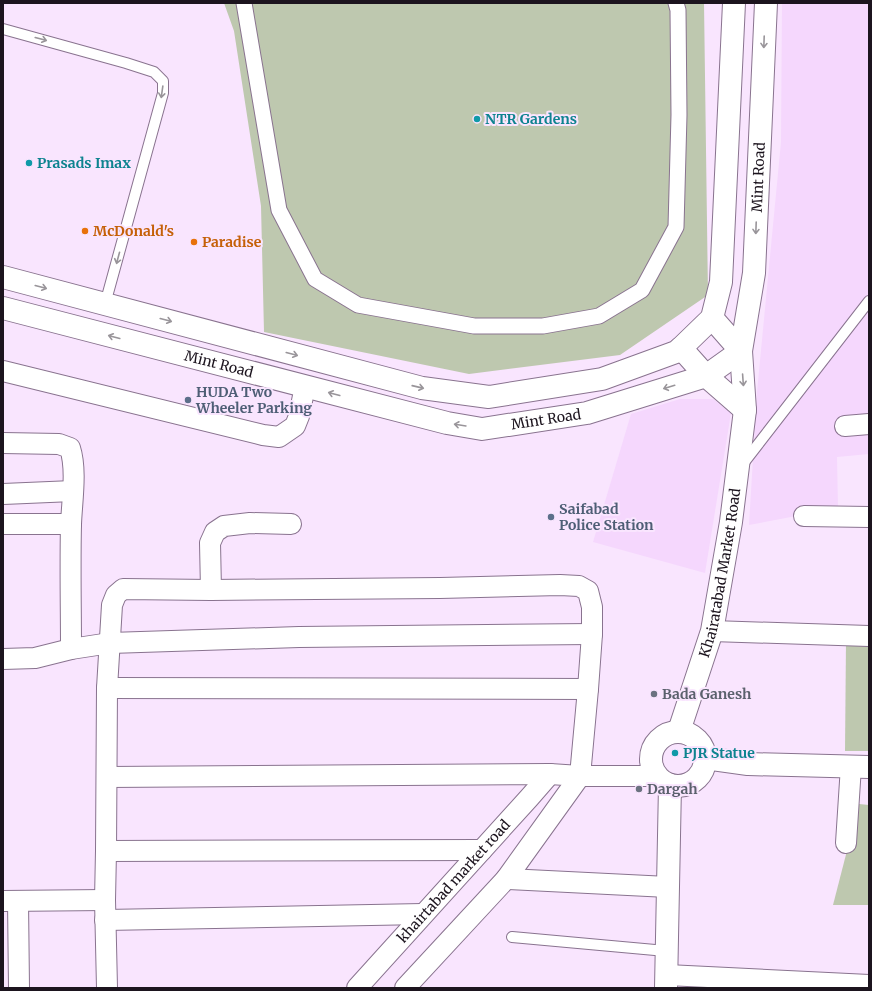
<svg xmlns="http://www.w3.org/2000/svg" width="872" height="991" font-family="Merriweather,serif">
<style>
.built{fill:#f5d7fd}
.green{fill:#bec8af}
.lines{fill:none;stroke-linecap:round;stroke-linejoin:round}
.service-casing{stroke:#89738f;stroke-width:12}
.pedestrian-casing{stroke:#89738f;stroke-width:17}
.minor-casing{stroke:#89738f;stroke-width:22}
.tertiary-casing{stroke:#89738f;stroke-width:24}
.service{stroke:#fff;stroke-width:10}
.pedestrian{stroke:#fff;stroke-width:15}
.minor{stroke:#fff;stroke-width:20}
.tertiary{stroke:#fff;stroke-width:22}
.oneway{stroke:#99959a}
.culture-dot{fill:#0f9aa8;stroke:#f9e5fe;stroke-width:1.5}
.food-dot{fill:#e8710a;stroke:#f9e5fe;stroke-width:1.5}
.service-dot{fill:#5c6f8a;stroke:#f9e5fe;stroke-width:1.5}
.worship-dot{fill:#6b7280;stroke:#f9e5fe;stroke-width:1.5}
.labels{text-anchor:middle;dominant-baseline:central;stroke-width:4;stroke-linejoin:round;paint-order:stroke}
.culture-label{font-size:14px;font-weight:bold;fill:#0d838f;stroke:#f9e5fe;text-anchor:start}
.street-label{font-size:14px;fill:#1c141e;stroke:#f9e5fe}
.food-label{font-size:14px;font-weight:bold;fill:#c56008;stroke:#f9e5fe;text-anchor:start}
.service-label{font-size:14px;font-weight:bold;fill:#4e5e75;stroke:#f9e5fe;text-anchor:start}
.worship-label{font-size:14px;font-weight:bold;fill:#5b616d;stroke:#f9e5fe;text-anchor:start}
</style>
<rect width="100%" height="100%" fill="#f9e5fe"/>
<g class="built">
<path d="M782,3H869V454L837,457L838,508L749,525L757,392L781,142Z"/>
<path d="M680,399H713L731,413L705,573L593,542L631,414Z"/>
</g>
<g class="green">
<path d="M224,3H704L708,295L620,355L469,374L264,332L261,206L234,31Z"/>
<path d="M846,641H869V751H845Z"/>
<path d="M859,804L869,805V905H833Z"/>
</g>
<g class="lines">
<g class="service-casing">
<g id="service">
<path d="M3,29L126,63L154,72L163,81V93L105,304"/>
<path d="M742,465L869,301"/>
<path d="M512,937L666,951"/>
</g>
</g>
<g class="pedestrian-casing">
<path id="pedestrian" d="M244,3L279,210L315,279L358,305L474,326H543L599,316L642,290L676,227L679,115L678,10L676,3"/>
</g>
<g class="minor-casing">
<g id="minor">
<path d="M3,371L263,435L279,437L295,426L299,416L305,386"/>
<path d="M845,426L869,424"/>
<path d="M3,443L59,444L70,448C77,470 72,500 71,524C70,566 71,608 71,649"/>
<path d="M3,494L73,491"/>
<path d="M804,516L869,517"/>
<path d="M3,524H71"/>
<path d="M211,590L210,543L215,532L224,526L250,523L291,524"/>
<path d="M712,631L869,636"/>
<path d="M3,659L35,658L71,649L110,643L299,637L592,634"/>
<path d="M107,688L588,689"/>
<path d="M107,777L550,774L580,776H657"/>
<path d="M846,843L851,766"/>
<path d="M106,851L482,850"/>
<path d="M506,879L668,887"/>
<path d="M3,901L105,900"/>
<path d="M18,901L19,988"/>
<path d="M105,920L423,914"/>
<path d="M667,975L869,985"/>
<path d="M107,988L105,900L106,851L107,688L112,605L116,595L123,589L211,590L440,588L560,585L579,586L588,591L592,607V634L588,689L580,776L506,879L405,988"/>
<path id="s1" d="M357,988L529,798L550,774"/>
</g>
</g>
<g class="tertiary-casing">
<g id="tertiary">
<path d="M3,277L422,388L489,397L602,379L676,352L681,348L712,318L721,282L734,3"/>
<path id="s2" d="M3,308L447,423L482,429L587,413L706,376L741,351L754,273L766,3"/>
<path d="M681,348L706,376L745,410"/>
<path id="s3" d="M679,731L712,631L731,522L745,410L741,351L712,318"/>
<circle cx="678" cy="759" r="27"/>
<path d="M705,758L748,764L869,767"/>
<path d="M666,988L670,785"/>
</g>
</g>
<use href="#service" class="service"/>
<use href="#pedestrian" class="pedestrian"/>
<use href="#minor" class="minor"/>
<use href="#tertiary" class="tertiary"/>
</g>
<defs><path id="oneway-shaft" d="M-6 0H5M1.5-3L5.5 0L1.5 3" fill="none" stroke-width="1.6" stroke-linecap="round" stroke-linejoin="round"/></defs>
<g class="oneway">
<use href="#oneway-shaft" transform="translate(41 39) rotate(15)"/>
<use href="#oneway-shaft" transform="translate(764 42) rotate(92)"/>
<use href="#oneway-shaft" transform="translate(162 92) rotate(98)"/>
<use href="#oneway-shaft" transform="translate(756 228) rotate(92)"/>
<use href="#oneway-shaft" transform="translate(118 258) rotate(105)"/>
<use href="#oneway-shaft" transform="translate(41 287) rotate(15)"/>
<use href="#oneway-shaft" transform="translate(166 320) rotate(15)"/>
<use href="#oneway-shaft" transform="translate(114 337) rotate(-165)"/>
<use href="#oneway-shaft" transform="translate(292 354) rotate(15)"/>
<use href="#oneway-shaft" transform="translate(743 380) rotate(86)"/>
<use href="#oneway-shaft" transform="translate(418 387) rotate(13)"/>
<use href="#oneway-shaft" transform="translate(669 387) rotate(163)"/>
<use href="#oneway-shaft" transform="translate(334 394) rotate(-165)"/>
<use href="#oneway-shaft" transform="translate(460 425) rotate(-171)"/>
</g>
<g class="culture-dot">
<circle cx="477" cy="119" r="4"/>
<circle cx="29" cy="163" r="4"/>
<circle cx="675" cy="753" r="4"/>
</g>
<g class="food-dot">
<circle cx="85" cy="231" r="4"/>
<circle cx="194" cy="242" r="4"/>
</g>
<g class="service-dot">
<circle cx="188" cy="400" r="4"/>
<circle cx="551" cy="517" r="4"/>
</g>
<g class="worship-dot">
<circle cx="654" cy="694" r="4"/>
<circle cx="639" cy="789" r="4"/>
</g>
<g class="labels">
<g class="culture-label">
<text x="485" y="119">NTR Gardens</text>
<text x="37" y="163">Prasads Imax</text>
<text x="683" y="753">PJR Statue</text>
</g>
<g class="street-label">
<text stroke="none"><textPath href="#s2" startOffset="943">Mint Road</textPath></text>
<text stroke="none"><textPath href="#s2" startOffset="223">Mint Road</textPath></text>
<text stroke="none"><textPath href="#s2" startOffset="559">Mint Road</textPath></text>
<text stroke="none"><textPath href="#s3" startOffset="164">Khairatabad Market Road</textPath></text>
<text stroke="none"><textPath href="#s1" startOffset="144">khairtabad market road</textPath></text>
</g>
<g class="food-label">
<text x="93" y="231">McDonald's</text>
<text x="202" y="242">Paradise</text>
</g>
<g class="service-label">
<text x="196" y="392">HUDA Two<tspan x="196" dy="16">Wheeler Parking</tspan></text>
<text x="559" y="509">Saifabad<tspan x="559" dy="16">Police Station</tspan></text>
</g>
<g class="worship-label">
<text x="662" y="694">Bada Ganesh</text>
<text x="647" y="789">Dargah</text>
</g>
</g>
<rect width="872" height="991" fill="none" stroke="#1c141e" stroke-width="8"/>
</svg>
